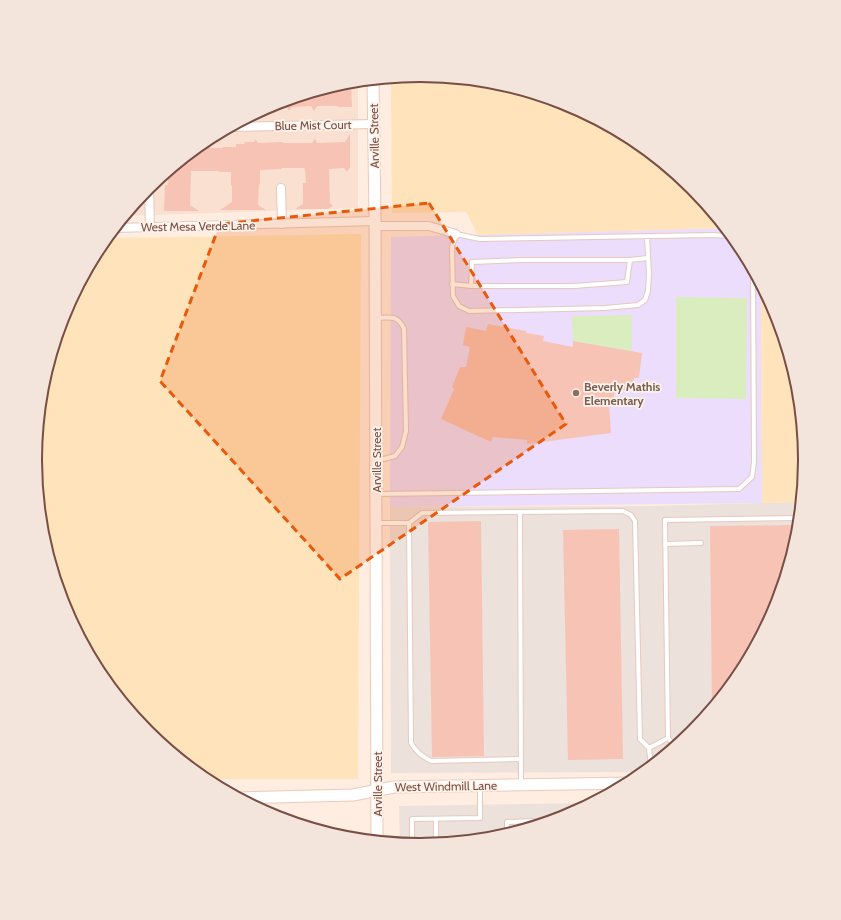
<svg xmlns="http://www.w3.org/2000/svg" width="841" height="920" font-family="Cabin,sans-serif">
<style>
.residential{fill:#f9e0d1}
.industrial{fill:#ede1dc}
.education{fill:#ebddfb}
.green{fill:#daedbe}
.sand{fill:#ffe3ba}
.building{fill:#f7c3b5}
.lines{fill:none;stroke-linecap:round;stroke-linejoin:round}
.lane-casing{stroke:#e5c9be;stroke-width:6}
.street-casing{stroke:#e5c9be;stroke-width:10}
.secondary-casing{stroke:#ebc9bb;stroke-width:13}
.lane{stroke:#fff;stroke-width:4}
.street{stroke:#fff;stroke-width:8}
.secondary{stroke:#fff;stroke-width:11}
.marked{fill:#e8590c;fill-opacity:0.2;stroke:#e8590c;stroke-width:3;stroke-dasharray:8 5;stroke-linejoin:round}
.education-dot{fill:#8d6e63;stroke:#fff2e9;stroke-width:1.5}
.labels{text-anchor:middle;dominant-baseline:central;stroke-width:3.5;stroke-linejoin:round;paint-order:stroke}
.street-label{font-size:12px;fill:#784e45;stroke:#fff2e9}
.education-label{font-size:12px;font-weight:bold;fill:#785e54;stroke:#fff2e9;text-anchor:start}
.rim{fill:none;stroke:#784e45;stroke-width:2}
</style>
<rect width="100%" height="100%" fill="#feede0"/>
<path class="residential" d="M358,81V208L124,216L148,187L207,139L273,104L346,82Z"/>
<g class="industrial">
<path d="M802,502L799,535L777,608L741,674L693,733L646,772L391,773L390,507L652,506Z"/>
<path d="M592,803L568,816L495,838L420,845L400,843L399,806Z"/>
</g>
<path class="education" d="M727,228L741,246L761,282L762,503L390,507L391,237Z"/>
<g class="green">
<path d="M676,297L747,298L746,399L676,398Z"/>
<path d="M632,315V351L573,341L572,316Z"/>
</g>
<g class="sand">
<path d="M421,75L496,82L568,104L635,140L693,188L727,228L478,235L466,212L392,213L391,77Z"/>
<path d="M361,234L358,779H205L148,732L100,674L64,607L42,535L35,460L42,385L64,312L100,246L107,238Z"/>
<path d="M761,282L777,313L799,385L806,460L802,502L762,503Z"/>
</g>
<g class="building">
<path d="M346,82H349V84H351L352,107H338V106H317L314,111L311,106L292,107L289,111L285,104V100Z"/>
<path d="M350,134V167L347,172L344,168L329,169L330,203L333,206L328,209H295L303,204V183H306L305,169L304,168H281L282,169L260,170V184L259,185L258,205L266,210H220L232,202V186L231,185V172H219V171H191L190,205L199,211H164L165,185H168V171L198,146H209L210,148H223V147H236V144H244L245,142H254L255,139L258,143L283,142V143H312L315,138L317,143L345,142Z"/>
<path d="M488,324L526,331V333L544,336L543,341L573,347V341L642,353L639,378H634L632,391L616,389L612,402L609,404L611,433L527,444V440L493,437L491,442L441,419L454,389L452,387L460,367H466L470,347L463,345L466,327L486,331Z"/>
<path d="M481,521L484,756L432,757L428,522Z"/>
<path d="M800,525L799,535L777,608L741,674L712,709L710,526Z"/>
<path d="M619,529L623,759L568,760L563,530Z"/>
</g>
<g class="lines">
<g class="lane-casing">
<g id="lane">
<path d="M647,236L649,274L648,291L645,300L638,305L605,308L469,311L459,306L453,296L452,247L456,234L480,239L712,235L733,236"/>
<path d="M452,284L471,286H574L627,282L630,260"/>
<path d="M471,286L472,262L524,260H630L648,258"/>
<path d="M376,461L395,456L402,447L406,431L404,329C398,315 390,317 377,318"/>
<path d="M376,494L739,489L752,477L754,462L753,268"/>
<path d="M520,512L623,511L631,515L635,521L640,739L649,748L651,767"/>
<path d="M377,523H409L422,513L520,512L521,784"/>
<path d="M409,523L411,743C416,752 422,756 431,761L521,759"/>
<path d="M665,544L701,543"/>
<path d="M676,747L668,738L665,520L800,518"/>
<path d="M649,748L668,738"/>
<path d="M436,819V844"/>
<path d="M507,835V822L534,821V826"/>
<path d="M412,845V819L480,818V786"/>
</g>
</g>
<g class="street-casing">
<g id="street">
<path d="M230,127L373,124"/>
<path d="M149,187L150,227"/>
<path d="M281,188L282,224"/>
<path d="M375,226H429L456,234"/>
<path d="M115,228L375,221"/>
</g>
</g>
<g class="secondary-casing">
<g id="secondary">
<path d="M373,79L375,221L377,841"/>
<path d="M239,798L353,795L394,787L630,783"/>
</g>
</g>
<use href="#lane" class="lane"/>
<use href="#street" class="street"/>
<use href="#secondary" class="secondary"/>
</g>
<path class="marked" d="M429,203L566,424L340,579L160,381L220,224Z"/>
<circle class="education-dot" cx="576" cy="393" r="4"/>
<g class="labels">
<g class="street-label">
<text transform="translate(313 125) rotate(-1)">Blue Mist Court</text>
<text transform="translate(374 136) rotate(-91)">Arville Street</text>
<text transform="translate(198 226) rotate(-1)">West Mesa Verde Lane</text>
<text transform="translate(376 460) rotate(-90)">Arville Street</text>
<text transform="translate(377 784) rotate(-90)">Arville Street</text>
<text transform="translate(446 786) rotate(-1)">West Windmill Lane</text>
</g>
<g class="education-label">
<text x="584" y="386">Beverly Mathis<tspan x="584" dy="14">Elementary</tspan></text>
</g>
</g>
<path d="M0 0H841V920H0ZM42 460a378 378 0 1 1 756 0a378 378 0 1 1-756 0Z" fill="#f4e5dc" fill-rule="evenodd"/>
<path class="rim" d="M42 460a378 378 0 1 1 756 0a378 378 0 1 1-756 0Z"/>
</svg>
